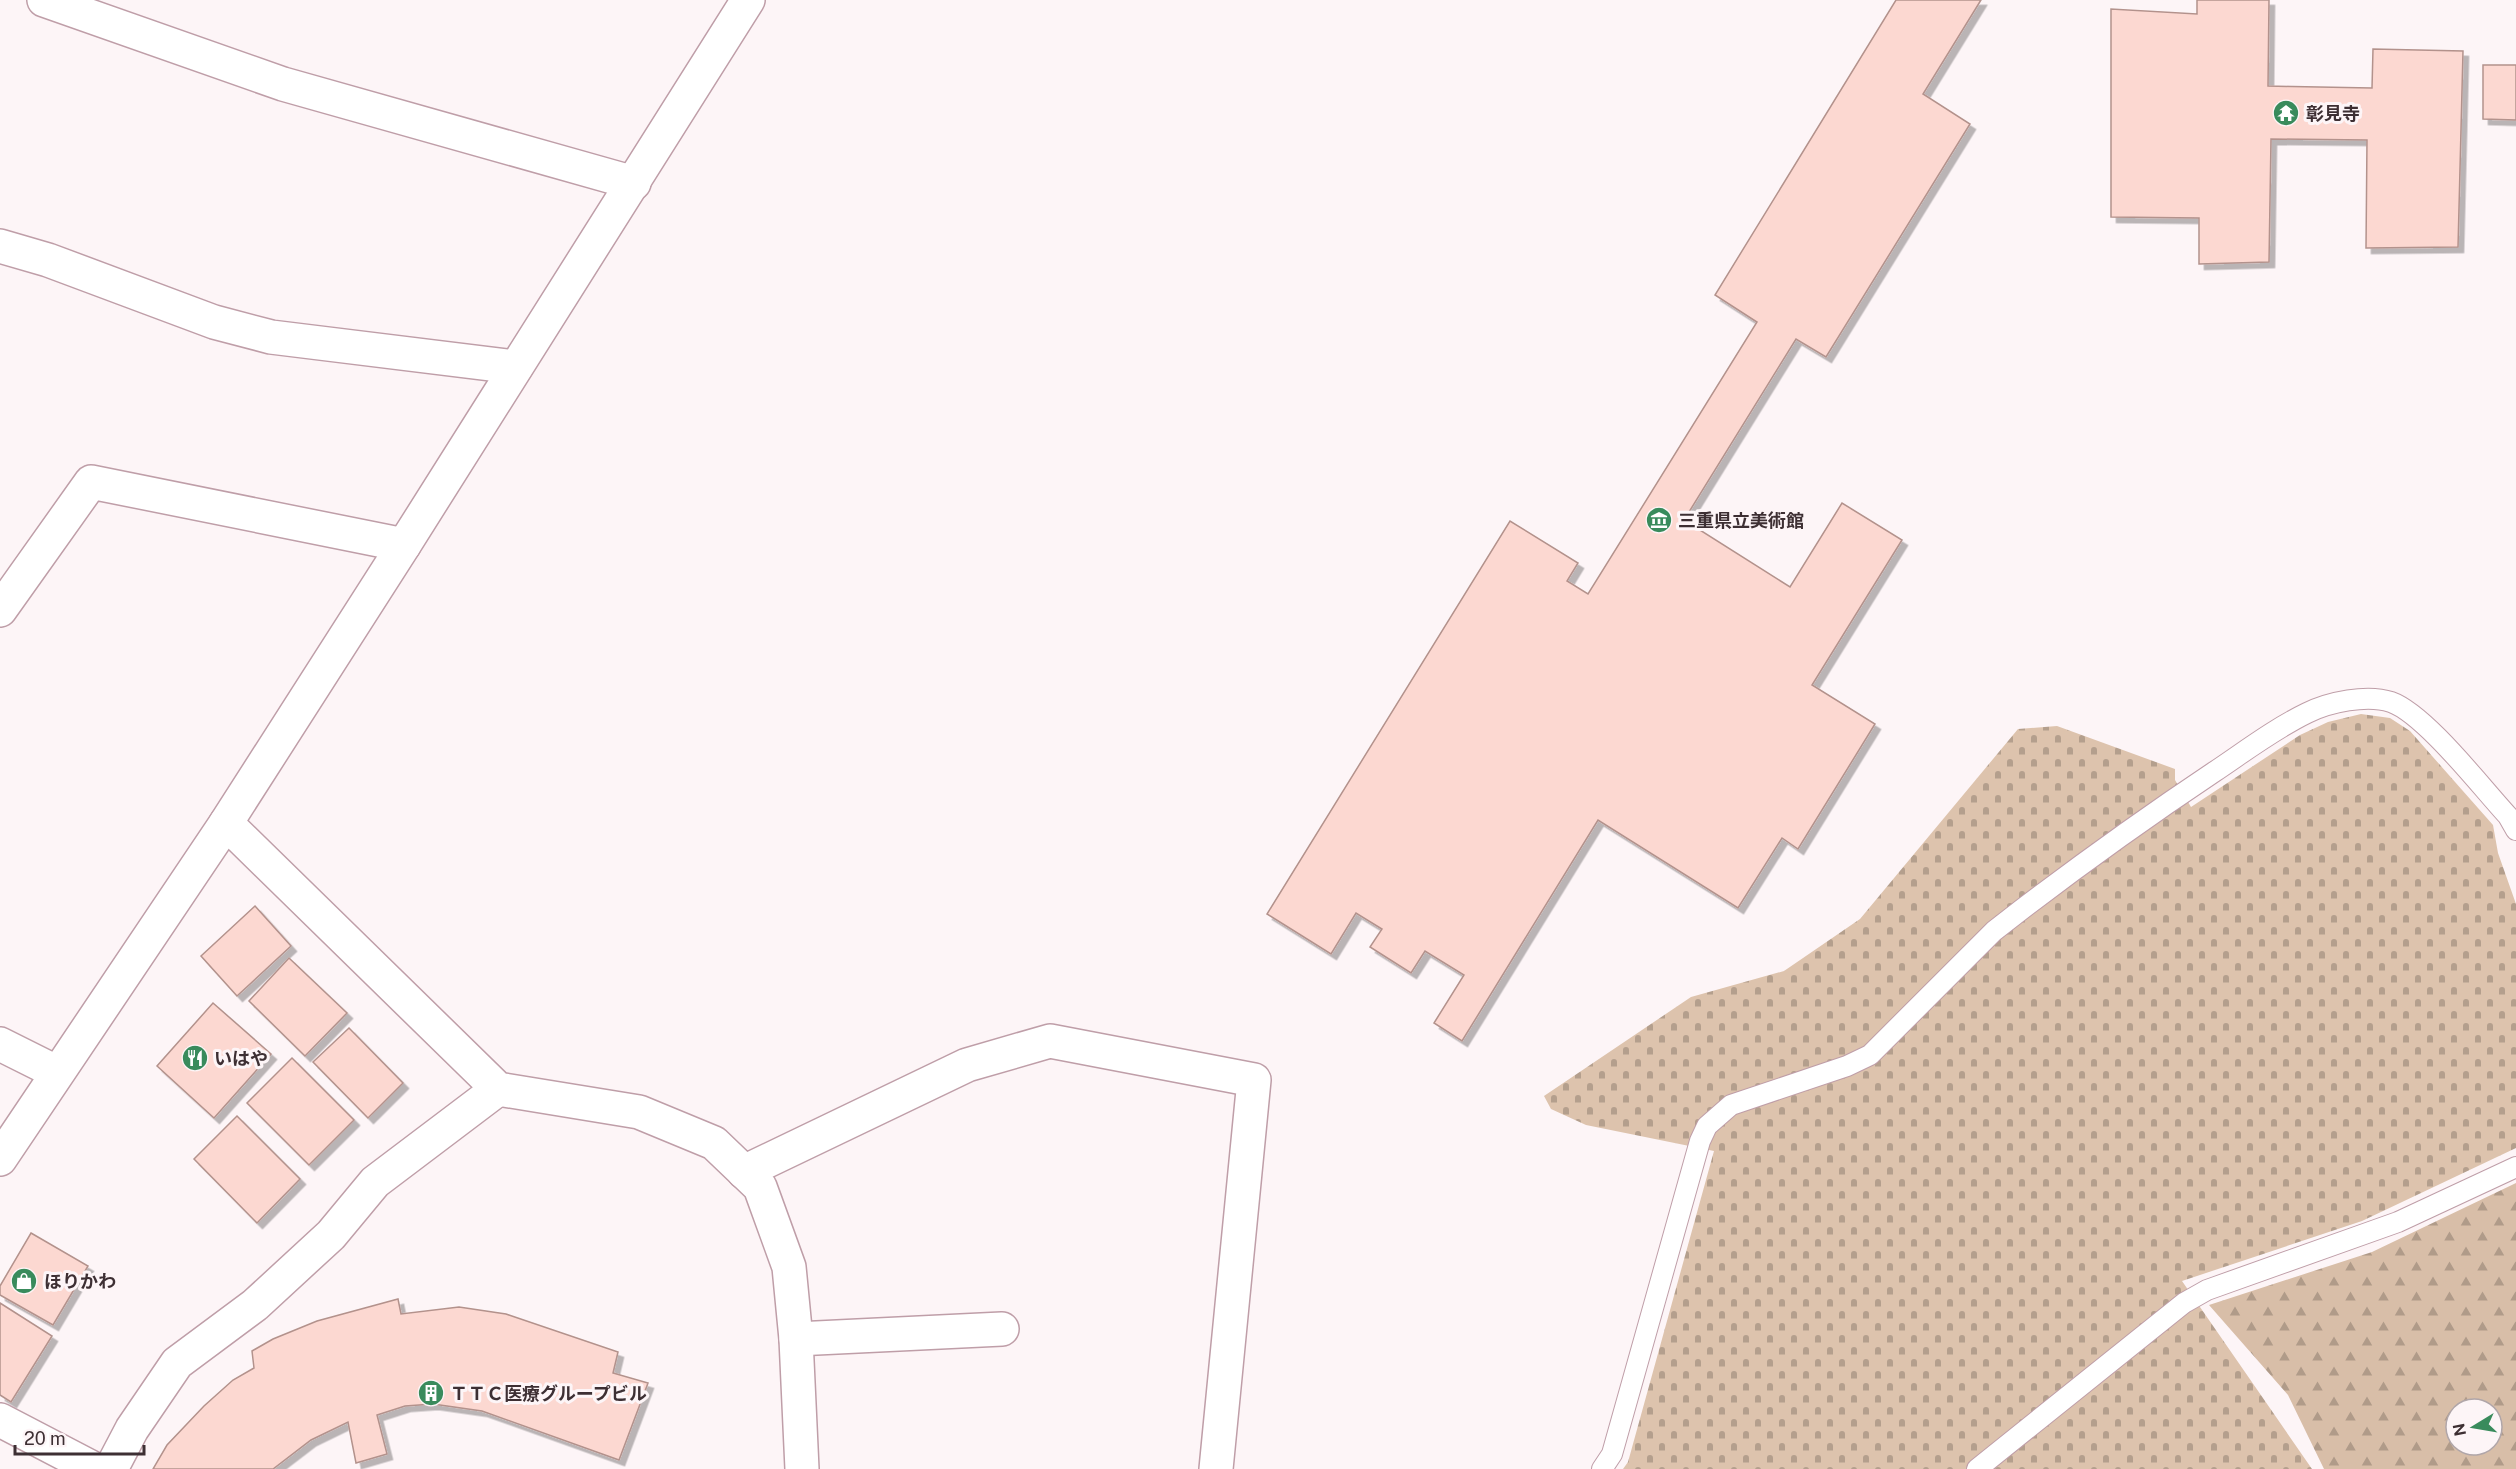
<svg xmlns="http://www.w3.org/2000/svg" width="2516" height="1469" font-family="'Public Sans','Noto Sans JP',sans-serif">
<style>
.forest{fill:url(#forest-firs);fill-rule:evenodd}
.cemetery{fill:url(#cemetery-stones)}
.building{fill:#fcd8d1;stroke:#b3928c;stroke-width:1.5;filter:url(#shadow)}
.lines{fill:none;stroke-linecap:round;stroke-linejoin:round}
.service-casing{stroke:#bf9ea8;stroke-width:22}
.minor-casing{stroke:#bf9ea8;stroke-width:36}
.tertiary-casing{stroke:#bf9ea8;stroke-width:36}
.service{stroke:#fff;stroke-width:20}
.minor{stroke:#fff;stroke-width:33}
.tertiary{stroke:#fff;stroke-width:33}
.labels{text-anchor:middle;dominant-baseline:central;stroke-width:6;stroke-linejoin:round;paint-order:stroke}
.poi-label{font-size:18px;font-weight:bold;fill:#3d2f33;stroke:#fdf5f7;text-anchor:start}
</style>
<defs>
<pattern id="forest-firs" width="22" height="20" patternUnits="userSpaceOnUse" patternTransform="scale(1.5)"><rect width="22" height="20" fill="#d8bea8"/><path d="M5 1l3.5 6h-7zM16 11l3.5 6h-7z" fill="#b09b89"/></pattern>
<pattern id="cemetery-stones" width="16" height="16" patternUnits="userSpaceOnUse" patternTransform="scale(1.5)"><rect width="16" height="16" fill="#ddc3ad"/><path d="M2 7V4a2 2 0 0 1 4 0v3zM10 15v-3a2 2 0 0 1 4 0v3z" fill="#b49f8d"/></pattern>
<filter id="shadow"><feDropShadow dx="5.5" dy="5.5" stdDeviation="0" flood-color="#0004"/></filter>
</defs>
<rect width="100%" height="100%" fill="#fdf5f7"/>
<path class="forest" d="M2516,1183V1469H2324L2288,1395L2209,1305L2372,1252ZM2456,1409H2492V1445H2456Z"/>
<path class="cemetery" d="M2361,714L2390,718L2410,731L2493,825L2498,853L2516,904V1148L2362,1221L2182,1281L2312,1469H1623L1628,1462L1714,1151L1586,1125L1551,1109L1544,1096L1691,997L1784,971L1860,919L2018,729L2057,726L2175,769V780L2191,807L2300,735L2328,722Z"/>
<g class="building">
<path d="M1896,0H1981L1923,94L1970,124L1826,357L1796,339L1684,520L1790,587L1842,503L1902,540L1812,685L1875,724L1798,849L1782,838L1738,908L1598,820L1462,1041L1434,1023L1464,975L1425,951L1411,973L1370,947L1382,929L1356,913L1331,954L1267,914L1510,521L1578,563L1567,581L1588,594L1757,322L1715,295Z"/>
<path d="M2197,0H2269L2268,86L2372,88L2373,49L2463,51L2458,247L2366,248L2367,140L2271,139L2269,262L2199,264V218L2111,217V9L2197,14Z"/>
<path d="M2483,65H2516V120L2483,119Z"/>
<path d="M255,906L291,946L237,996L201,956Z"/>
<path d="M289,958L347,1013L305,1056L249,1001Z"/>
<path d="M213,1003L271,1054L214,1118L157,1066Z"/>
<path d="M349,1028L403,1083L368,1118L313,1062Z"/>
<path d="M292,1058L354,1120L309,1165L247,1103Z"/>
<path d="M237,1116L300,1179L257,1223L194,1159Z"/>
<path d="M31,1233L88,1266L53,1325L0,1295V1286Z"/>
<path d="M398,1299L401,1314L459,1307L506,1314L618,1352L613,1373L648,1383L619,1460L482,1411L433,1404L405,1406L377,1415L387,1454L356,1463L348,1422L311,1440L273,1469H153L167,1445L204,1406L233,1380L254,1368L252,1351L273,1339L317,1321Z"/>
<path d="M0,1303L52,1336L11,1402L0,1395Z"/>
</g>
<g class="lines">
<g class="service-casing">
<g id="service">
<path d="M1602,1469L1612,1454L1700,1141L1707,1126L1731,1105L1847,1066L1870,1055L1994,931L2021,910C2084,862 2148,816 2214,772C2244,752 2274,729 2307,713C2329,702 2367,694 2391,702C2425,714 2482,788 2508,816L2516,830"/>
<path d="M1977,1469L2184,1303L2207,1290L2398,1222L2516,1167"/>
</g>
</g>
<g class="minor-casing">
<g id="minor">
<path d="M44,0L283,84L634,183"/>
<path d="M0,246L48,260L214,322L271,337L516,367"/>
<path d="M0,610L91,482L404,545"/>
<path d="M226,823L498,1089L639,1112L714,1143L760,1187L789,1267L796,1339L802,1469"/>
<path d="M0,1044L56,1072"/>
<path d="M744,1172L967,1065L1050,1041L1254,1080L1216,1469"/>
<path d="M796,1339L1002,1329"/>
<path d="M0,1420L94,1469"/>
<path d="M111,1469L132,1429L177,1363L255,1305L331,1235L375,1182L498,1089"/>
</g>
</g>
<g class="tertiary-casing">
<path id="tertiary" d="M0,1159L226,823L404,545L748,0"/>
</g>
<use href="#service" class="service"/>
<use href="#minor" class="minor"/>
<use href="#tertiary" class="tertiary"/>
</g>
<defs>
<g id="temple-disc" transform="scale(1.35)"><circle r="9.5" fill="#398b5c" stroke="#fdf5f7"/><path d="M0-6L5-2H3V0L6.5 2.5H4V6H1.5V3h-3V6H-4V2.5H-6.5L-3 0V-2H-5Z" fill="#fff"/></g>
<g id="museum-disc" transform="scale(1.35)"><circle r="9.5" fill="#398b5c" stroke="#fdf5f7"/><path d="M0-6L6-3V-2H-6V-3ZM-5-1h2V3h-2ZM-1-1h2V3h-2ZM3-1h2V3H3ZM-6 4H6V6H-6Z" fill="#fff"/></g>
<g id="restaurant-disc" transform="scale(1.35)"><circle r="9.5" fill="#398b5c" stroke="#fdf5f7"/><path d="M-5-6h1v4h1v-4h1v4h1v-4h1v5L-1.5 .5V6h-2V.5L-5-1ZM5-6V6H3V1.5H1.5Q1.5-4 5-6Z" fill="#fff"/></g>
<g id="shop-disc" transform="scale(1.35)"><circle r="9.5" fill="#398b5c" stroke="#fdf5f7"/><path d="M-5-2.5h2.3a2.7 3.5 0 0 1 5.4 0H5L5.5 6h-11ZM-1.5-2.5h3a1.5 2.3 0 0 0-3 0Z" fill="#fff"/></g>
<g id="building-disc" transform="scale(1.35)"><circle r="9.5" fill="#398b5c" stroke="#fdf5f7"/><path d="M-4-6H4V6H1V3H-1V6H-4ZM-2.5-4.3h1.7v1.8h-1.7ZM.8-4.3h1.7v1.8H.8ZM-2.5-1h1.7V.8h-1.7ZM.8-1h1.7V.8H.8Z" fill="#fff"/></g>
</defs>
<g fill-rule="evenodd">
<use href="#temple-disc" x="2286" y="113"/>
<use href="#museum-disc" x="1659" y="520"/>
<use href="#restaurant-disc" x="195" y="1058"/>
<use href="#shop-disc" x="24" y="1281"/>
<use href="#building-disc" x="431" y="1393"/>
</g>
<g class="labels">
<g class="poi-label">
<text x="2306" y="113">彰見寺</text>
<text x="1678" y="520">三重県立美術館</text>
<text x="214" y="1058">いはや</text>
<text x="44" y="1281">ほりかわ</text>
<text x="450" y="1393">ＴＴＣ医療グループビル</text>
</g>
</g>
<g transform="translate(2474 1427) rotate(259)"><circle r="28" fill="#fdf5f7" stroke="#b0a6a9" stroke-width="1.5"/>
<path d="M0-4.5L10 22L0 15L-10 22Z" fill="#398b5c"/>
<text y="-9" font-size="16" font-weight="bold" text-anchor="middle" fill="#3d2f33">N</text>
</g>
<path d="M15 1445v9h129v-9" fill="none" stroke="#3d2f33" stroke-width="3"/>
<text x="24" y="1445" font-size="18" fill="#3d2f33" stroke="#fdf5f7" stroke-width="4.5" paint-order="stroke">20 m</text>
</svg>
